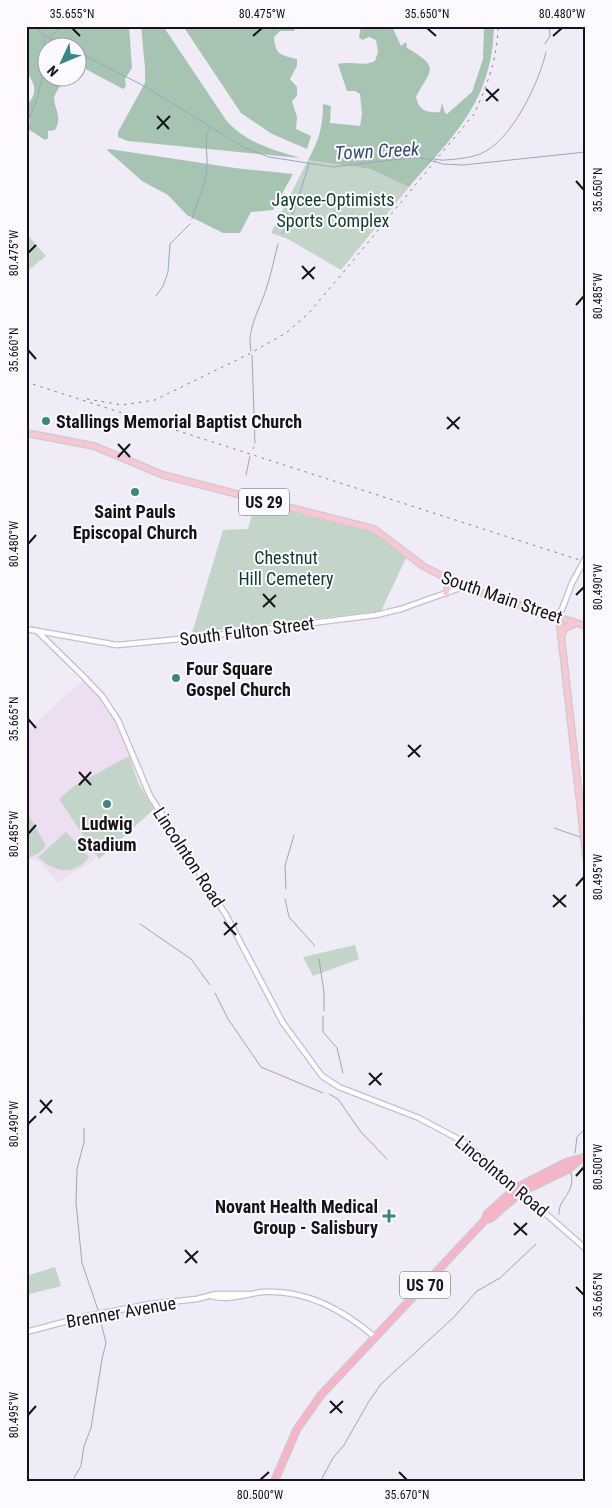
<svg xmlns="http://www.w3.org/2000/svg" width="612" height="1508" font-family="'Roboto Condensed',sans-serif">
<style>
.education{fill:#eddef1}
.green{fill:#c3d4c9}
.forest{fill:#a7c4b2}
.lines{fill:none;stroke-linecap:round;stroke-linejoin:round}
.stream{stroke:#97a8c0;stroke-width:1}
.tertiary-casing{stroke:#c3bfcb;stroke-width:7}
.primary-casing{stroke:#cccbcc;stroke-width:8}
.trunk-casing{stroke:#cccbcc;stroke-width:9}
.tertiary{stroke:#fff;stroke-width:4.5}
.primary{stroke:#f8c7d4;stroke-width:5.5}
.trunk{stroke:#f6b4c6;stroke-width:6}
.rail{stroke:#838189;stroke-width:1;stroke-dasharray:2.5 5;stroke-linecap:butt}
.ticks{fill:none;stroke:#151418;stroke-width:2}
.poi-dot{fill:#3d8686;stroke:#fcfaff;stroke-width:2}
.labels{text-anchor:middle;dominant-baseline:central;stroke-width:4;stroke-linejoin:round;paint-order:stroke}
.shield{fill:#fcfaff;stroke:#5a595d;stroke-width:1}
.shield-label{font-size:16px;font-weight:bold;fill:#151418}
.park-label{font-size:18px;fill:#093f26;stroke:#fcfaff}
.poi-label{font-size:18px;font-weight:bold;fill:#151418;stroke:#fcfaff;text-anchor:start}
.street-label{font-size:18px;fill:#151418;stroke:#fcfaff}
.water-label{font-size:19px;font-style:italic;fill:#334d72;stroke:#fcfaff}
.neatline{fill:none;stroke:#151418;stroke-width:2}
.ticks-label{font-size:12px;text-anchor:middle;fill:#151418}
</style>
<rect width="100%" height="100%" fill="#efebf7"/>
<path class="education" d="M83,680L97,696L121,730L140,783L153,808L102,849L94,860L58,883L39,861L31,859L26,863V732Z"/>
<g class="green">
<path d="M308,160L370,169L409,187L341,270L288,239L271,233Z"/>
<path d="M26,233L46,256L26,272Z"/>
<path d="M255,503L371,532L383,538L406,558L381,611L192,633L223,530L248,529Z"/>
<path d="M129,756L138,783L154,809L99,859L59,799L74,786Z"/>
<path d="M26,810L46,846L39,853L26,859Z"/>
<path d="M66,832L89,857C74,877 54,872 38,857Z"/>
<path d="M355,945L359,959L313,976L303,957Z"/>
<path d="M55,1267L61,1286L26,1295V1276Z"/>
</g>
<g class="forest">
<path d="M129,26L132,68L125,79L126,86L123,89L78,65V48H48V78H64L54,97C54,109 63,117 55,130L48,131V138L45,140L28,129L30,120L26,105C38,96 36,82 26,73V27Z"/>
<path d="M141,26H163L226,120C246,143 271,149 300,158L128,141L118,137V132L145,83V68Z"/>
<path d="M183,26H296L294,31H280L274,37C275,55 281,55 297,59V66L290,79L297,87V96L292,101L297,117L296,129L311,136L307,149L272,134L241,113Z"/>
<path d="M361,26H392L401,46L406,42L407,48C442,68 430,70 416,97C419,111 427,113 440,112L442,103L445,113L447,114L472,92L483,59L484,26H494C492,101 455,134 409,187L370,169L308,160C319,141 323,126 323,104L331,106L330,123L360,126L362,114L360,94L355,91H347L338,64C350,61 364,67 375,61L378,52L376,40L369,37L362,40L359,37Z"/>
<path d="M109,149L235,168L293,174L273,210L251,212L240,233H223L187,215L168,195L142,181L107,150Z"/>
</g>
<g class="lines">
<g class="stream">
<path d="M35,26L43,35L69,48"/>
<path d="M50,37L63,26"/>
<path d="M545,44L550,36L549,26"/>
<path d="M78,52L146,87L243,147L269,157L333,167L418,157L443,164L463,165L586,152"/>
<path d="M26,126L37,99L42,77L45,36"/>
<path d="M430,159C436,158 440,161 445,160C457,159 469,158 480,154C511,142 539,83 546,52"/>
<path d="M192,219C197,201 206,185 207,166C208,153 203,139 210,127"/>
<path d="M282,234L294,211L309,164"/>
<path d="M156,296L163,286L168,272L170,244L190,224"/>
<path d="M251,351C246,328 261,308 267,286C272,272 274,258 278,244"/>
<path d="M252,355L255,443"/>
<path d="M253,449L254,447"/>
<path d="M246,475L250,456"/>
<path d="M554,828L580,837"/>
<path d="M286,889L285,866L294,835"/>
<path d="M285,899L289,917L315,946"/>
<path d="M140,924L191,959L210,985"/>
<path d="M319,959L324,992V1011"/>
<path d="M215,993L228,1019L261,1067L323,1093"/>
<path d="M323,1016V1032L337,1048L343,1073"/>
<path d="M586,1016L583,1017L586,1023"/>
<path d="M586,1059L584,1070L586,1087"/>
<path d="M329,1094L338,1099L361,1132L387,1159"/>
<path d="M84,1128V1142L77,1169L76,1203L82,1263L98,1310"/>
<path d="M575,1153L577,1137L584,1130L586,1117"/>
<path d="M559,1214C558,1198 576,1194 571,1173"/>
<path d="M74,1478L81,1466L84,1446L91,1428L102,1359L106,1343L100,1318"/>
<path d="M320,1482L333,1458L344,1445L368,1403L381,1384L454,1317L477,1291L500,1278L536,1244"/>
</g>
<g class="tertiary-casing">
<g id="tertiary">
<path d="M559,617L572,583L586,557"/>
<path d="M26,629L117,645L201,637L376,615L401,609L463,587"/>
<path d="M37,631L82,675L102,696L118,720L150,796L226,915L283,1023L322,1076L339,1087L419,1118L464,1142L586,1249"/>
<path d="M212,1296C228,1301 247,1294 262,1292C306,1289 343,1310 375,1337"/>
<path d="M26,1332L83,1317L150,1304L197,1299L216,1294H248"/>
</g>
</g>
<g class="primary-casing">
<g id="primary">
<path d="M26,433L94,446L163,475L374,529L423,566L463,587L586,626"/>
<path d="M446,593L449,585L446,579"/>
<path d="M559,617L586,857"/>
<path d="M561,636L565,628L576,623"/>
</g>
</g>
<g class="trunk-casing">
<g id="trunk">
<path d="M485,1220L491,1218L521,1192L569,1169L578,1161"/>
<path d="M274,1482L297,1429L321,1395L485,1220L487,1214L516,1188L567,1162L586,1157"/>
</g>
</g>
<use href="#tertiary" class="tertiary"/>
<use href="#primary" class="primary"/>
<use href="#trunk" class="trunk"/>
<g class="rail">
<path d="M26,382L586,562"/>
<path d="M87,399L122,405L155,400L249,354L286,333L308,314L341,275L474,114C487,86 498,57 498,26"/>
</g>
</g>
<path class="ticks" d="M72,28L80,36M427,28L436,36M253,36L262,28M553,36L562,28M486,89L498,101M486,101L499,89M157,116L169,129M157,129L170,116M576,181L584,190M28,253L36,245M302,266L314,279M302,279L315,267M576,305L584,296M28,350L36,359M447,417L459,429M447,429L460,417M118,444L130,457M118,457L130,444M28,544L36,535M263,594L275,607M576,595L584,587M263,607L276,595M28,719L36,728M408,745L420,757M408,757L421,745M79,772L91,785M79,785L91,772M28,834L36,825M576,886L584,877M553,895L566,907M553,907L566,895M224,922L236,935M224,935L237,923M369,1073L381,1085M369,1085L382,1073M40,1100L52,1113M40,1113L52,1100M28,1124L36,1116M576,1176L584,1167M514,1223L527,1235M514,1235L527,1223M185,1250L197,1263M185,1263L198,1251M576,1287L584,1295M330,1401L342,1413M330,1413L343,1401M28,1415L36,1406M399,1472L407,1480M260,1480L269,1472"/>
<g class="poi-dot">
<circle cx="46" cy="421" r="5"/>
<circle cx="135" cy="492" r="5"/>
<circle cx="176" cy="678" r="5"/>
<circle cx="107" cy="804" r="5"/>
<path d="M386.5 1208.5h5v5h5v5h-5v5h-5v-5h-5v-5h5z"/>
</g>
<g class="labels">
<g class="shield">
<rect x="239" y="488.5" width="50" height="27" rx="4"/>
<rect x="400" y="1271.5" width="50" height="27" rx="4"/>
</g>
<g class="shield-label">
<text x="264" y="502">US 29</text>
<text x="425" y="1285">US 70</text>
</g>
<g class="park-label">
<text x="333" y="199">Jaycee-Optimists<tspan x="333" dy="21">Sports Complex</tspan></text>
<text x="286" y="557">Chestnut<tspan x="286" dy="21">Hill Cemetery</tspan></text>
</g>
<g class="poi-label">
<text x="56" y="421">Stallings Memorial Baptist Church</text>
<text x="135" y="511" text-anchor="middle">Saint Pauls<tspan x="135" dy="21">Episcopal Church</tspan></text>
<text x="186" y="668">Four Square<tspan x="186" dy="21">Gospel Church</tspan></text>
<text x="107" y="823" text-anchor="middle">Ludwig<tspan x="107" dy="21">Stadium</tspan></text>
<text x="378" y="1206" text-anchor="end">Novant Health Medical<tspan x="378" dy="21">Group - Salisbury</tspan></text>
</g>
<g class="street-label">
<text transform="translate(502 597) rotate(19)">South Main Street</text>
<text transform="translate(247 631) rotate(-7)">South Fulton Street</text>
<text transform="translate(189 857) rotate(57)">Lincolnton Road</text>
<text transform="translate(502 1176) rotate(40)">Lincolnton Road</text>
<text transform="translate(121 1312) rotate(-10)">Brenner Avenue</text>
</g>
<g class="water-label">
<text transform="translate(377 151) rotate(-3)">Town Creek</text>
</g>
</g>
<rect width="612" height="1508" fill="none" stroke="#fcfaff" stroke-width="55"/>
<g transform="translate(62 62) rotate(226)"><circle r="24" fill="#fcfaff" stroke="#a09ea3"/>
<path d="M0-4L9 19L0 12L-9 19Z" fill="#3d8686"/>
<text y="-8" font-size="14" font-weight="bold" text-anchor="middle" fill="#151418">N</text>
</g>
<rect x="28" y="28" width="556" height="1452" class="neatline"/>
<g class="ticks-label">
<text x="72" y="18">35.655°N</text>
<text x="262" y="18">80.475°W</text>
<text x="427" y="18">35.650°N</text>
<text x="562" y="18">80.480°W</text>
<text transform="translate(598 190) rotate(-90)" y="4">35.650°N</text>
<text transform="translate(14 253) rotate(-90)" y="4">80.475°W</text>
<text transform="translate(598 296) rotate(-90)" y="4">80.485°W</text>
<text transform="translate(14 350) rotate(-90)" y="4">35.660°N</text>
<text transform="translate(14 544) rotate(-90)" y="4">80.480°W</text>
<text transform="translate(598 587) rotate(-90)" y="4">80.490°W</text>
<text transform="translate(14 719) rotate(-90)" y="4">35.665°N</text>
<text transform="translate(14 834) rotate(-90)" y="4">80.485°W</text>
<text transform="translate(598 877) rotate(-90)" y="4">80.495°W</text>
<text transform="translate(14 1124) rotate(-90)" y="4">80.490°W</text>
<text transform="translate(598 1167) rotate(-90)" y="4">80.500°W</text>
<text transform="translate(598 1295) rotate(-90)" y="4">35.665°N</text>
<text transform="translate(14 1415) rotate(-90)" y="4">80.495°W</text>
<text x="260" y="1499">80.500°W</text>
<text x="407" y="1499">35.670°N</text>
</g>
</svg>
